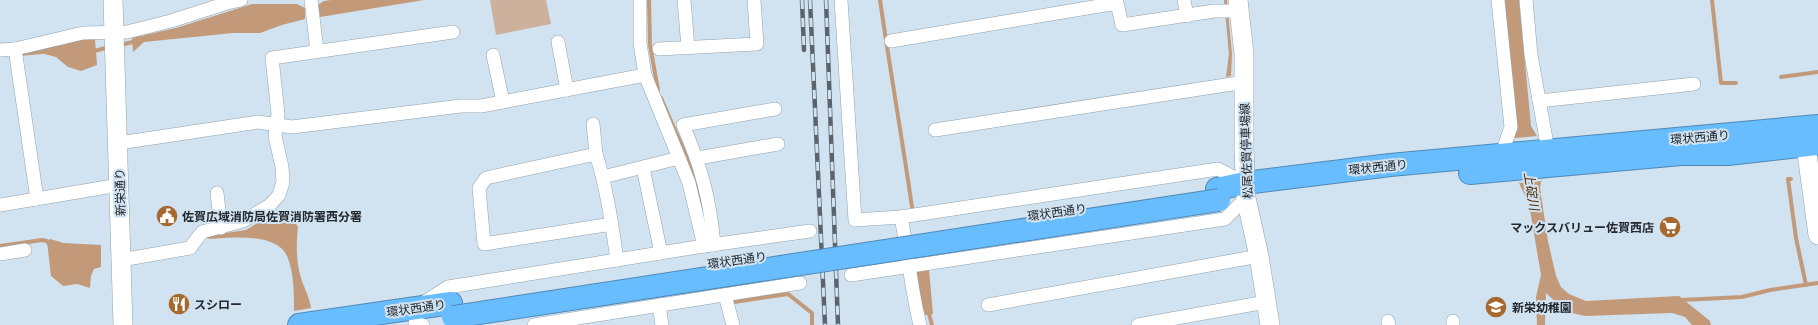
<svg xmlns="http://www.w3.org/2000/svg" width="1818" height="325" font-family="Ubuntu,'Noto Sans JP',sans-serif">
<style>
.green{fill:#cdb19c}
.water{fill:#c39a79}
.pier{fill:#d1e2f0}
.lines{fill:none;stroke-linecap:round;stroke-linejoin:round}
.stream{stroke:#c39a79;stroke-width:4}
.street-casing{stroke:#92a2af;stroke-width:14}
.secondary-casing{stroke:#92a2af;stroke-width:20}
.highway-casing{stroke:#5089b5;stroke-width:24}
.street{stroke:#fff;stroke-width:13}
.secondary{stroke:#fff;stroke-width:19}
.highway{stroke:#68bdfe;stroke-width:22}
.rail-casing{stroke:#5b646d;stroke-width:4.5}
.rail{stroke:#d1e2f0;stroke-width:3;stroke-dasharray:9;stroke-linecap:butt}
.highway-bridge-casing{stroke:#5089b5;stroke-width:24;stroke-linecap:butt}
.highway-bridge{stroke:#68bdfe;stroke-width:22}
.labels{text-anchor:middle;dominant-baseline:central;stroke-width:4;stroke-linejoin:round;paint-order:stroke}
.street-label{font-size:12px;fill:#22282e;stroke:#d1e2f0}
.poi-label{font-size:12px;font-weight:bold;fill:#22282e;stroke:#d1e2f0;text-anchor:start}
.water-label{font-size:13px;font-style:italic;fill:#532b02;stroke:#d1e2f0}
</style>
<rect width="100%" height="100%" fill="#d1e2f0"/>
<path class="green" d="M490,0H546L551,24L496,35Z"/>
<g class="water">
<path d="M331,0H424L320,17L318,5L324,1Z"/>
<path d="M1224,0H1227L1232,54L1231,76L1226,77L1229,54Z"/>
<path d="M1503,0H1519L1531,126L1537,136L1542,177L1540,188L1548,241L1556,276L1561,287L1569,294L1586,301L1679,296L1710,321L1711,325H1692L1685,317L1672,313L1585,316L1572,313L1562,308L1546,293L1545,325H1537L1536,297L1541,275L1529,204L1519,183L1516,169Z"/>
<path d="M252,4H297L305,8V19L282,25L260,33H233L144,42L133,52L132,38L176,28Z"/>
<path d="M81,37L95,39L97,65L81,71L68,67L56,57L37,52L54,44Z"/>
<path d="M278,210L288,211L298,227C296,244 296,264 302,281C306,292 309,297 311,308L294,311C294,293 294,272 287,256C276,232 230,238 210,239L207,238L211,235L246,230Z"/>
<path d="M50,239L64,243L101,245V267L94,269L91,276L90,288L77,284L63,286L51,276L47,241Z"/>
<path d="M929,270L933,314L925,315L916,282L917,272Z"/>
</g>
<path class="pier" d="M1537,136L1542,177L1541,181L1519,183L1516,169L1514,138Z"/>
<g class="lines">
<g class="stream">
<path d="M649,0L650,45L658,90"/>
<path d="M880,0C890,69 902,138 912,207"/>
<path d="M1712,0L1721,83H1736"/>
<path d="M120,45L137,41"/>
<path d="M91,52L109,47"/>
<path d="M19,54L42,52"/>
<path d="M1781,77L1818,72"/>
<path d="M661,98L691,167L705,223"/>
<path d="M1791,179H1788L1796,238L1806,285"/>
<path d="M0,246L42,240L47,241L50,245"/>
<path d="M734,302L788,294L812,313V325"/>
<path d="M1680,303L1682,300L1742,297L1770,290L1818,283"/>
<path d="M928,310L932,325"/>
</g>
<g class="street-casing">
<g id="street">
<path d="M311,0L317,51"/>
<path d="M684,0L688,48"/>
<path d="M841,0L855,220L901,217L1218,169L1245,183"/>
<path d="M1184,0L1187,16"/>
<path d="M1498,0L1511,127L1505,144V154"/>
<path d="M1526,0L1531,55L1548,150"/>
<path d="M891,41L1117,3L1122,25L1214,11H1240"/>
<path d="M558,42L567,90"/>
<path d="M15,49L37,199"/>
<path d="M659,49L757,44L754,0"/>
<path d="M0,50L15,49L83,33L127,32L171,21L227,3L241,0"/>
<path d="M493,55L503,102"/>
<path d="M645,75L679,158"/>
<path d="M1539,101L1694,84"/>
<path d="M593,124L596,154"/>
<path d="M935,130L1245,82"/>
<path d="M119,143L258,122L292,127L461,106H481L645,75L640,43V0"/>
<path d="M698,158L778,144"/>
<path d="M643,168L661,253"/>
<path d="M603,177L679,158L689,183L704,246"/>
<path d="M217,193L221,228"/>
<path d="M0,205L119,185"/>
<path d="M901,217C908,253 911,289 920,325"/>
<path d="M612,224L484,244L479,188L486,178L596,154C607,189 612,225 617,260"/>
<path d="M714,245C710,199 701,166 683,125L775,109"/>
<path d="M0,254L25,250"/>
<path d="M121,260L190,248L202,232L243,221L270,205L279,195L283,182L282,167L275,136L278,114L272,58L453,32"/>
<path d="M851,275L1225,219L1246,198"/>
<path d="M725,295L733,325"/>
<path d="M423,303L448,287L704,246L810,231"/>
<path d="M659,305L662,325"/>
<path d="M988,305L1259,256"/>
<path d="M1388,321L1389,325"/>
<path d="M1453,321V325"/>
<path d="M415,323L423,325"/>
<path d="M534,325L800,283"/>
<path d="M1138,325L1266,302"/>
</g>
</g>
<g class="secondary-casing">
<g id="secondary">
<path d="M113,0L123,325"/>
<path d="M1238,0L1244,54V149L1246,198L1259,256L1270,325"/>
<path d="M1804,131L1818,235"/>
</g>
</g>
<g class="highway-casing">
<g id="highway">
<path d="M1470,173L1681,154H1728L1818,144"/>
<path d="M1217,189L1245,183L1390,165L1818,126"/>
<path d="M299,325L451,303"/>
</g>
</g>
<use href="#street" class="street"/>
<use href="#secondary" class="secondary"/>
<use href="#highway" class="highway"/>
<g class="rail-casing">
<g id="rail">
<path d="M802,0L804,50"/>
<path d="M810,0L825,325"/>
<path d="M826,0L838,325"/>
</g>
</g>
<use href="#rail" class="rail"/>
<g class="highway-bridge-casing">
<path id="highway-bridge" d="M453,317L1219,200"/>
</g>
<use href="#highway-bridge" class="highway-bridge"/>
</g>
<defs>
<g id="civic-disc" transform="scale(1.15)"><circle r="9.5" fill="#a7682f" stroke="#d1e2f0"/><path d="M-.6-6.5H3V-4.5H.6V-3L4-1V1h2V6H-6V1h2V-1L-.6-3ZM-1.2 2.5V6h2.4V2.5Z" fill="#fff"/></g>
<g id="supermarket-disc" transform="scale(1.15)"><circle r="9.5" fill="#a7682f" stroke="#d1e2f0"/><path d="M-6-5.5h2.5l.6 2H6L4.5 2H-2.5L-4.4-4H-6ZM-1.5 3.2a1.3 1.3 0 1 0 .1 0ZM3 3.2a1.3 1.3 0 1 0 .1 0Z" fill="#fff"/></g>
<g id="restaurant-disc" transform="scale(1.15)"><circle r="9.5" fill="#a7682f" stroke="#d1e2f0"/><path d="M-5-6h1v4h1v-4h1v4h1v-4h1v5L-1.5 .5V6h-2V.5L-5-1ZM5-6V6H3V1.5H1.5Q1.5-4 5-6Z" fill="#fff"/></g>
<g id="school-disc" transform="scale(1.15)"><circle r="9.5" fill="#a7682f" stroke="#d1e2f0"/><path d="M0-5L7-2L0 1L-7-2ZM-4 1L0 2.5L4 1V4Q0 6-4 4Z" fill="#fff"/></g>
</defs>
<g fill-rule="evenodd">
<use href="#civic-disc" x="167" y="216"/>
<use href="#supermarket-disc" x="1670" y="227"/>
<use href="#restaurant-disc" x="179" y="304"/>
<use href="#school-disc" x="1496" y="307"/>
</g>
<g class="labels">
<g class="street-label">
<text transform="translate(1700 137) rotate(-5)">環状西通り</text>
<text transform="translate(1246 151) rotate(-92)">松尾佐賀停車場線</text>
<text transform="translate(1378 167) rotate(-6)">環状西通り</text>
<text transform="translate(120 192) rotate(-91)">新栄通り</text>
<text transform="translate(1057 212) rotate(-8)">環状西通り</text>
<text transform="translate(737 260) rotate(-8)">環状西通り</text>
<text transform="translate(416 308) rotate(-8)">環状西通り</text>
</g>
<g class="poi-label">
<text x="182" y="216">佐賀広域消防局佐賀消防署西分署</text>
<text x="1654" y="227" text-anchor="end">マックスバリュー佐賀西店</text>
<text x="194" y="304">スシロー</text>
<text x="1512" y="307">新栄幼稚園</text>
</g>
<g class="water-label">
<text transform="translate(1532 191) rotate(81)">上碇川</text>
</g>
</g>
</svg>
